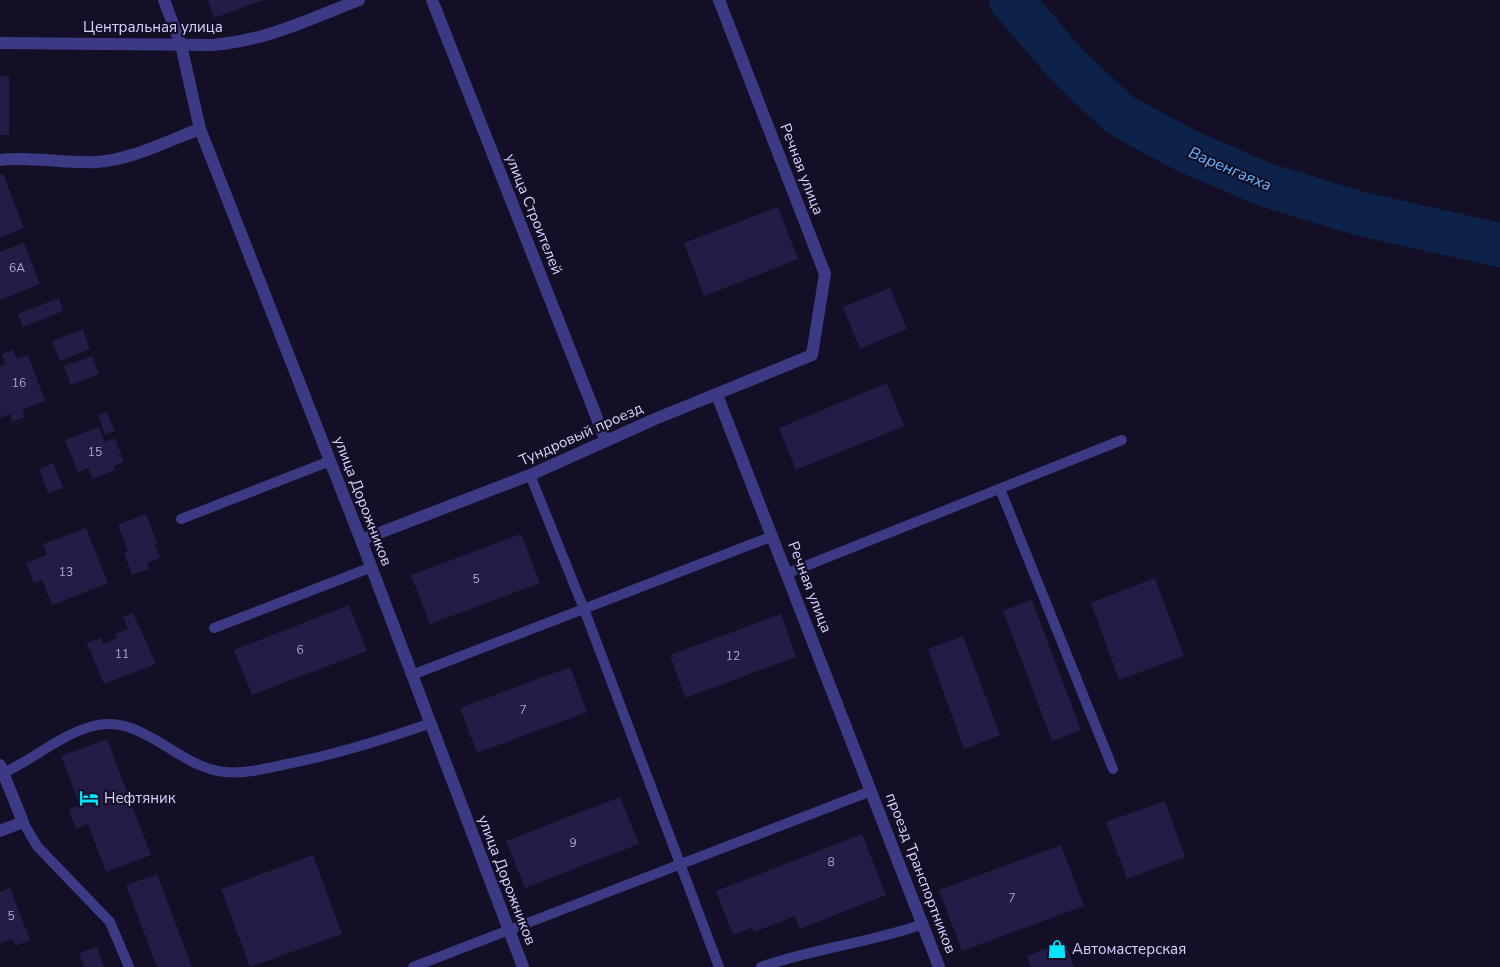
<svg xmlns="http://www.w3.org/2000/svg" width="1500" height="967" font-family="'Nunito Sans',sans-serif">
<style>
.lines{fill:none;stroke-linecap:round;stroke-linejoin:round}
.river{stroke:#0c2248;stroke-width:44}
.building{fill:#241b47}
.lane{stroke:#3d3a85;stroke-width:10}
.street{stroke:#3d3a85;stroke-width:12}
.labels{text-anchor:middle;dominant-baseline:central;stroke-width:4.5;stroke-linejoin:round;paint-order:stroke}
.number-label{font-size:12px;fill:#aca6d1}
.street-label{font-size:15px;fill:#d9d4ff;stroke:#130f26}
.poi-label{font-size:15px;fill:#d9d4ff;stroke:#130f26;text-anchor:start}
.water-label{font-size:16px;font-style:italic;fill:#62b6ff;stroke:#130f26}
</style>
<rect width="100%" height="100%" fill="#130f26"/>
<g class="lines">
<path class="river" d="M1011,0L1067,65L1120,115L1189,152L1266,185L1361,214L1500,245"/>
</g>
<g class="building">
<path d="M208,0H263L214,18Z"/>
<rect x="0" y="76" width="9" height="59"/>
<path d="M3,174L24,228L0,238V175Z"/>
<path d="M778,207L798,259L704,296L684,243Z"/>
<path d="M24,243L40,284L0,300V252Z"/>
<path d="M890,288L907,329L860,349L843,307Z"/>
<path d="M59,298L63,311L23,327L18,314Z"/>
<path d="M83,329L90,349L60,361L52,341Z"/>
<path d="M13,350L17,359L28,355L45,401L22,410L25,417L12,422L10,414L0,418V366L5,364L2,354Z"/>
<path d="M92,356L99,374L71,385L64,366Z"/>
<path d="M887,383L904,426L796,470L779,428Z"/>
<path d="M107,412L115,431L105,435L98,415Z"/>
<path d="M99,427L105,442L115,438L124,462L114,466L115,470L93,479L88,468L78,472L65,440Z"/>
<path d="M53,463L63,488L48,493L39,469Z"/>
<path d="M146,514L157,543L155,544L160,558L147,563L149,569L132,575L124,553L128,551L118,525Z"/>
<path d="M86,528L108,583L52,605L42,580L34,583L26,563L47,555L43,544Z"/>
<path d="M521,534L540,583L430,624L411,575Z"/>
<path d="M1155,578L1184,656L1119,680L1091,603Z"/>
<path d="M1032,600L1081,730L1052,741L1003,611Z"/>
<path d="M349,605L367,651L252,695L234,650Z"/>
<path d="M133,613L156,664L104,684L87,643L101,638L103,644L116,639L115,634L128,629L123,617Z"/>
<path d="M781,614L796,657L685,698L670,655Z"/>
<path d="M963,636L1000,735L964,749L928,649Z"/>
<path d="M570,667L587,712L477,753L460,708Z"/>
<path d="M107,739L151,855L106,872L88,824L76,829L69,809L80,805L61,756Z"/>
<path d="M620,797L639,844L525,888L506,841Z"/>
<path d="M1165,801L1185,857L1127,879L1106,822Z"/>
<path d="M862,834L886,895L800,929L795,916L754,932L752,928L733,935L716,891Z"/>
<path d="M1061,845L1084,906L962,951L939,890Z"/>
<path d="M313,855L342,934L250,967L221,889Z"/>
<path d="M157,874L192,967H157L126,885Z"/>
<path d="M10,888L30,940L15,946L12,939L0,944V892Z"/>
<path d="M1065,942L1074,967H1031L1027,956Z"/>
<path d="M97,947L104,967H84L79,953Z"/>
</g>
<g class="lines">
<g class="lane">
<path d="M530,475L584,609L719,967"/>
<path d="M1000,489L1113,769"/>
<path d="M181,519L330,461"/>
<path d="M788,573L1122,440"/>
<path d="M214,628L372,567"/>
<path d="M412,675L773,536"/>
<path d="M3,773C35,759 59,735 93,726C143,713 178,768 225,772C244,774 263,769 282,765C335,755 380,741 431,723"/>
<path d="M23,822L37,846L110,922L129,967"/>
<path d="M413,967L871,791"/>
<path d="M761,967C814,948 870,943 923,924"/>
</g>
<g class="street">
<path d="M164,0L181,45L200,129L361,540L523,967"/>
<path d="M432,0L606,441"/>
<path d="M0,43L212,45C265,41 310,19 359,0"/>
<path d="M0,160C32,156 64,164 97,162C131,160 167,141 200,129"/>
<path d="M717,395L939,967"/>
<path d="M361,540L530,475L655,419L812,355L825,274L719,0"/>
<path d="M0,765L23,822L0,831"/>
</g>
</g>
<defs>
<g id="hotel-bare" transform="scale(1.5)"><path d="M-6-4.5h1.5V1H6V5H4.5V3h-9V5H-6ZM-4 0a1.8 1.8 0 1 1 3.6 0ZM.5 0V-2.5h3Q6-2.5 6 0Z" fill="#00e5ff" stroke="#130f26" stroke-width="2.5" paint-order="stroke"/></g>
<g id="shop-bare" transform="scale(1.5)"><path d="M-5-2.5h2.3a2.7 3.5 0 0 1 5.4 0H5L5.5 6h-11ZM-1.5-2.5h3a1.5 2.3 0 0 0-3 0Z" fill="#00e5ff" stroke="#130f26" stroke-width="2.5" paint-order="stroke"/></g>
</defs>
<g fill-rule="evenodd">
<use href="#hotel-bare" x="89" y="798"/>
<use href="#shop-bare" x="1057" y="949"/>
</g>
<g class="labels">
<g class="number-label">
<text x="17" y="268">6А</text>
<text x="19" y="383">16</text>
<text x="95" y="452">15</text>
<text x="66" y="572">13</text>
<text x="476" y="579">5</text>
<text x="300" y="650">6</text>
<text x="122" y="654">11</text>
<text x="733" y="656">12</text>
<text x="523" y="710">7</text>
<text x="573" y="843">9</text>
<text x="831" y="862">8</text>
<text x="1012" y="898">7</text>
<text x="11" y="916">5</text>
</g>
<g class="street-label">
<text x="153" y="27">Центральная улица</text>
<text transform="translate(802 169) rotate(69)">Речная улица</text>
<text transform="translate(534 214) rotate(68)">улица Строителей</text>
<text transform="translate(581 434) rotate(-24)">Тундровый проезд</text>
<text transform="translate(363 501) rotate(69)">улица Дорожников</text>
<text transform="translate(810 587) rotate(69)">Речная улица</text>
<text transform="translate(921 873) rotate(69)">проезд Транспортников</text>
<text transform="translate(507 880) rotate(69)">улица Дорожников</text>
</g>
<g class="poi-label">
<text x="104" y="798">Нефтяник</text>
<text x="1072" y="949">Автомастерская</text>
</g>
<g class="water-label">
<text transform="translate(1230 169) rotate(23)">Варенгаяха</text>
</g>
</g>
</svg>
